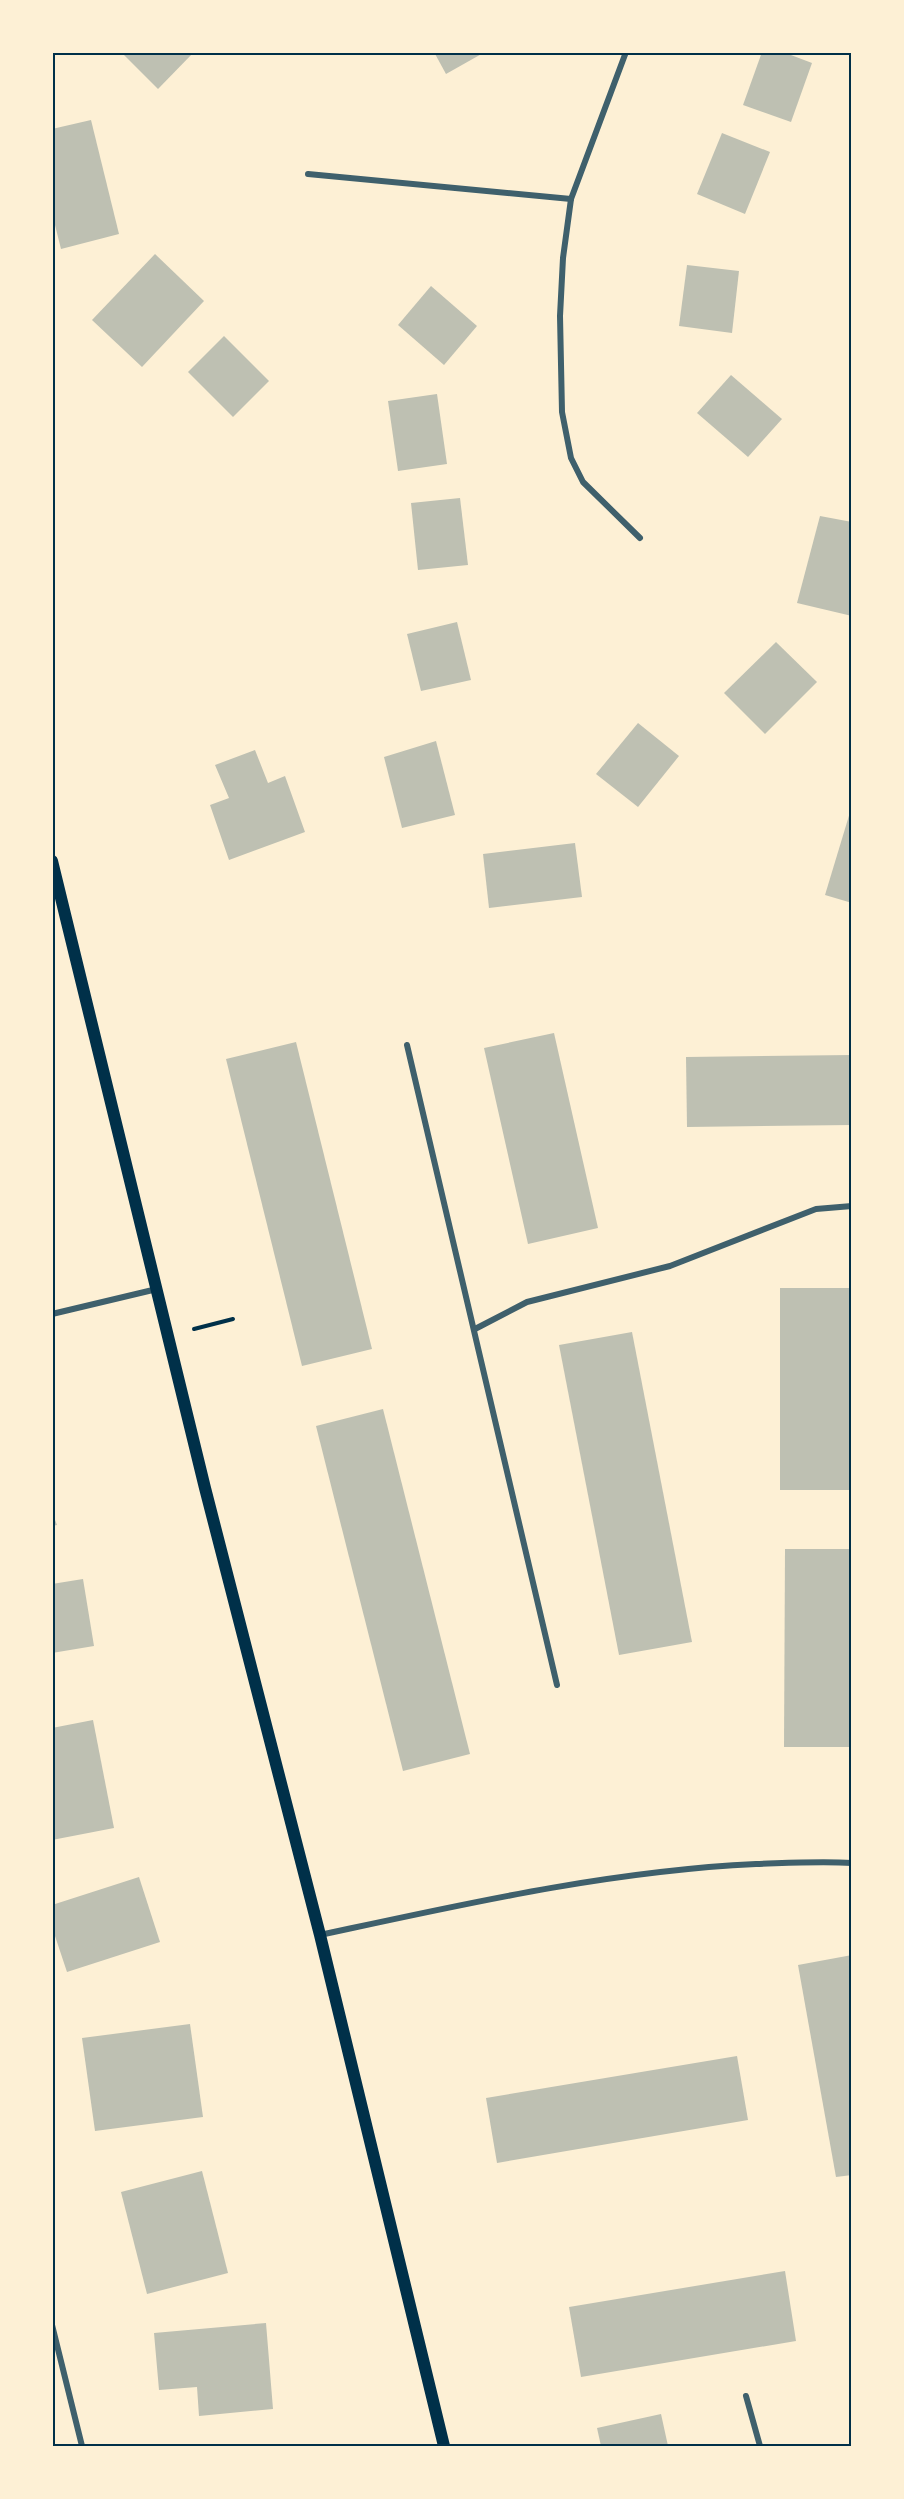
<svg xmlns="http://www.w3.org/2000/svg" width="904" height="2499" font-family="'DejaVu Sans',sans-serif">
<style>
.building{fill:#bec0b2}
.lines{fill:none;stroke-linecap:round;stroke-linejoin:round}
.path{stroke:#003049;stroke-width:4}
.minor{stroke:#3f606c;stroke-width:6}
.secondary{stroke:#003049;stroke-width:12}
.neatline{fill:none;stroke:#003049;stroke-width:2}
</style>
<rect width="100%" height="100%" fill="#fdf0d5"/>
<g class="building">
<path d="M121,52H194L158,89Z"/>
<path d="M434,52H485L446,74Z"/>
<path d="M762,52H783L812,63L791,122L743,105Z"/>
<path d="M91,120L119,234L61,249L52,213V129Z"/>
<path d="M722,133L770,152L745,214L697,194Z"/>
<path d="M155,254L204,301L142,367L92,320Z"/>
<path d="M687,265L739,271L732,333L679,326Z"/>
<path d="M431,286L477,326L444,365L398,325Z"/>
<path d="M224,336L269,381L233,417L188,372Z"/>
<path d="M731,375L782,419L748,457L697,413Z"/>
<path d="M437,394L447,464L398,471L388,401Z"/>
<path d="M460,498L468,565L418,570L411,503Z"/>
<path d="M820,516L852,522V616L797,603Z"/>
<path d="M457,622L471,680L421,691L407,634Z"/>
<path d="M776,642L817,682L765,734L724,693Z"/>
<path d="M638,723L679,756L638,807L596,774Z"/>
<path d="M436,741L455,815L402,828L384,757Z"/>
<path d="M255,750L268,783L285,776L305,832L229,860L210,805L229,798L215,765Z"/>
<path d="M851,809H852V903L825,895Z"/>
<path d="M575,843L582,897L489,908L483,854Z"/>
<path d="M554,1033L598,1228L528,1244L484,1048Z"/>
<path d="M296,1042L372,1349L302,1366L226,1059Z"/>
<path d="M852,1055V1125L687,1127L686,1057Z"/>
<rect x="780" y="1288" width="72" height="202"/>
<path d="M632,1332L692,1642L619,1655L559,1345Z"/>
<path d="M383,1409L470,1754L403,1771L316,1426Z"/>
<path d="M52,1512L57,1525L52,1526Z"/>
<path d="M785,1549H852V1747H784Z"/>
<path d="M83,1579L94,1646L52,1653V1584Z"/>
<path d="M93,1720L114,1828L52,1840V1728Z"/>
<path d="M139,1877L160,1942L67,1972L52,1927V1905Z"/>
<path d="M852,1955V2175L836,2177L798,1965Z"/>
<path d="M190,2024L203,2117L95,2131L82,2038Z"/>
<path d="M737,2056L748,2120L497,2163L486,2098Z"/>
<path d="M202,2171L228,2273L147,2294L121,2192Z"/>
<path d="M785,2271L796,2341L581,2377L569,2307Z"/>
<path d="M266,2323L273,2409L199,2416L197,2387L159,2390L154,2333Z"/>
<path d="M661,2414L668,2446H601L597,2428Z"/>
</g>
<g class="lines">
<path class="path" d="M194,1329L233,1319"/>
<g class="minor">
<path d="M626,52L571,199L563,258L560,316L562,412L571,458L583,482L640,538"/>
<path d="M308,174L571,199"/>
<path d="M407,1045L557,1685"/>
<path d="M52,1314L157,1289"/>
<path d="M475,1329L527,1302L670,1266L816,1209L852,1206"/>
<path d="M320,1935C464,1904 608,1871 756,1864C788,1863 820,1861 852,1863"/>
<path d="M52,2325L82,2446"/>
<path d="M746,2396L760,2446"/>
</g>
<path class="secondary" d="M52,861L205,1488L320,1935L444,2446"/>
</g>
<rect width="904" height="2499" fill="none" stroke="#fdf0d5" stroke-width="108"/>
<rect x="54" y="54" width="796" height="2391" class="neatline"/>
</svg>
